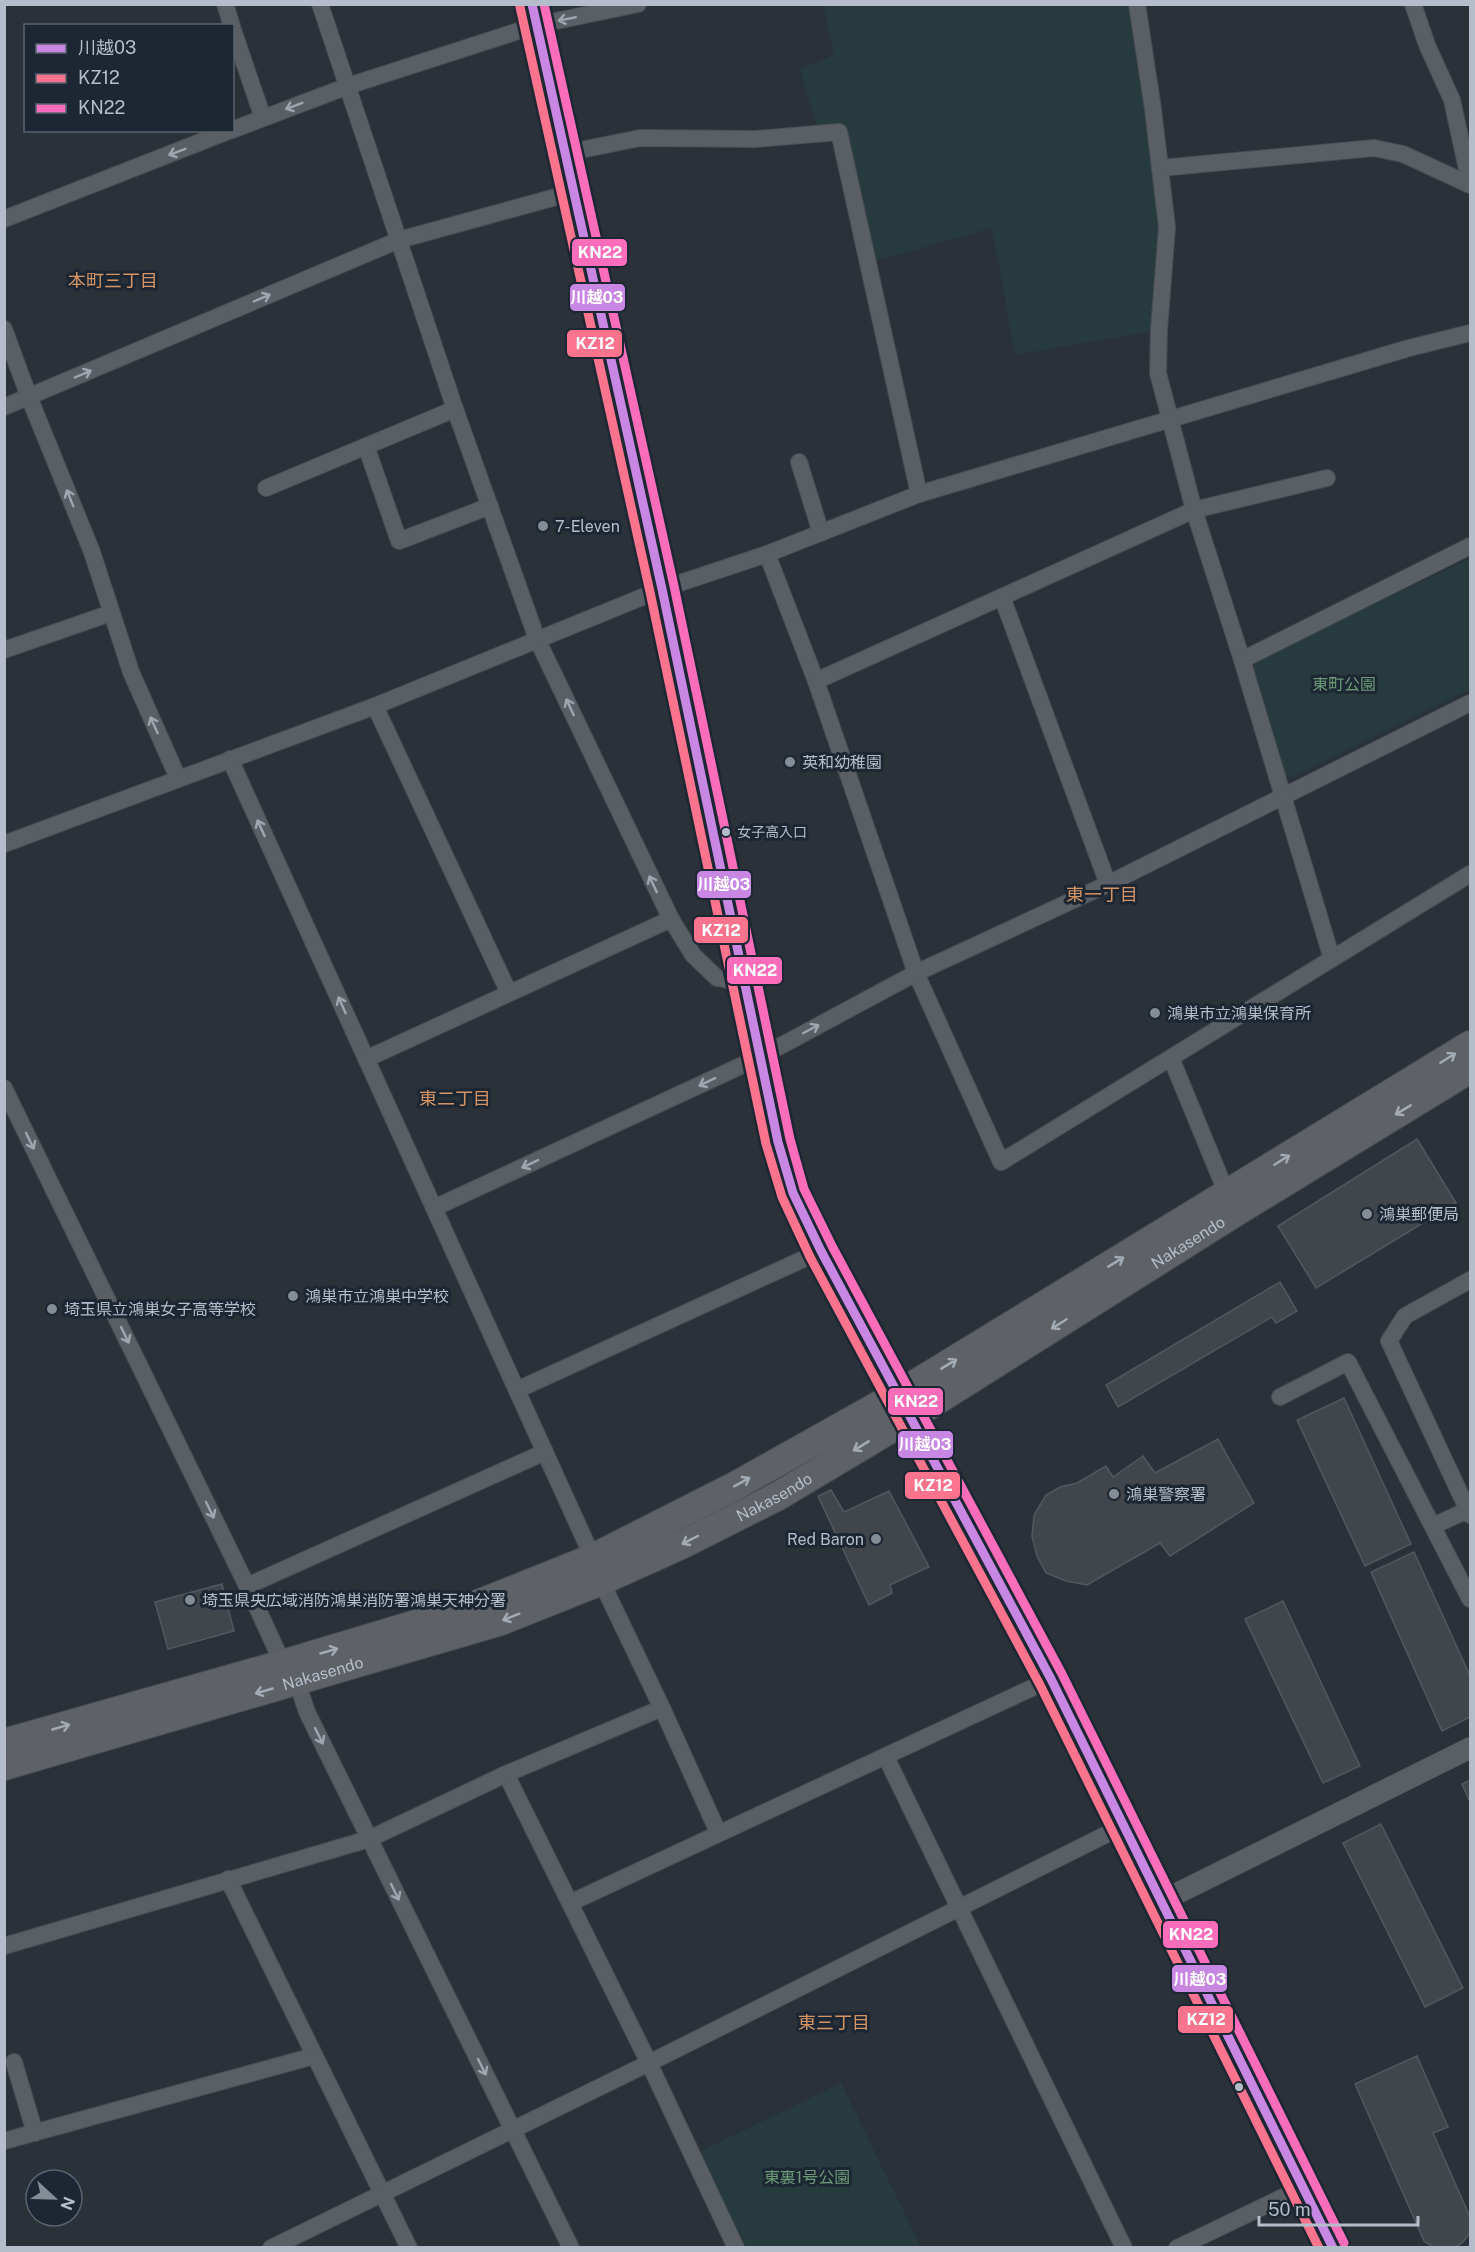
<svg xmlns="http://www.w3.org/2000/svg" width="1475" height="2252" font-family="'Public Sans','Noto Sans JP',sans-serif">
<style>
.green{fill:#273b3e}
.building{fill:#41464d;stroke:#52585f;stroke-width:1.5}
.lines{fill:none;stroke-linecap:round;stroke-linejoin:round}
.minor-casing{stroke:#484d53;stroke-width:18}
.tertiary-casing{stroke:#484d53;stroke-width:22}
.secondary-casing{stroke:#484d53;stroke-width:26}
.trunk-casing{stroke:#474d53;stroke-width:30}
.minor{stroke:#5a5f66;stroke-width:16}
.tertiary{stroke:#5a5f66;stroke-width:21}
.secondary{stroke:#5e636a;stroke-width:24}
.trunk{stroke:#5e6267;stroke-width:28}
.bus-1-casing{stroke:#1d2733;stroke-width:14}
.bus-2-casing{stroke:#1d2733;stroke-width:14}
.bus-3-casing{stroke:#1d2733;stroke-width:14}
.bus-1{stroke:#c787e3;stroke-width:9}
.bus-2{stroke:#fc738d;stroke-width:9}
.bus-3{stroke:#fb6dba;stroke-width:9}
.oneway{stroke:#9ea6b0}
.oneway2{stroke:#a3abb5}
.poi-dot{fill:#848c96;stroke:#1d2733;stroke-width:2}
.bus-dot{fill:#b4bdc9;stroke:#1d2733;stroke-width:2}
.labels{text-anchor:middle;dominant-baseline:central;stroke-width:6;stroke-linejoin:round;paint-order:stroke}
.bus-label{font-size:14px;fill:#b4bdc9;stroke:#1d2733;text-anchor:start}
.poi-label{font-size:16px;fill:#b4bdc9;stroke:#1d2733;text-anchor:start}
.park-label{font-size:16px;fill:#6c9a76;stroke:#1d2733}
.street-label{font-size:16px;fill:#b4bdc9;stroke:#1d2733}
.neighbourhood-label{font-size:18px;fill:#d59464;stroke:#1d2733}
.line-badge{stroke:#1d2733;stroke-width:2}
.badge-label{font-size:16px;text-anchor:middle;font-weight:bold;fill:#fff}
</style>
<rect width="100%" height="100%" fill="#2a3138"/>
<g class="green">
<path d="M823,5H1137L1160,168L1159,330L1015,355L992,228L872,262L838,125L818,130L800,69L834,55Z"/>
<path d="M1470,559V689L1290,778L1278,772L1253,668L1257,659Z"/>
<path d="M841,2083L921,2247H744L697,2153Z"/>
</g>
<g class="building">
<path d="M1417,1139L1456,1203L1316,1288L1278,1226Z"/>
<path d="M1280,1282L1297,1311L1276,1323L1272,1317L1118,1407L1106,1385Z"/>
<path d="M1344,1398L1411,1544L1365,1566L1297,1420Z"/>
<path d="M1218,1439L1254,1503L1170,1556L1160,1543L1087,1585L1066,1581L1046,1573L1037,1556L1032,1536L1034,1515L1046,1495L1060,1487L1077,1483L1106,1466L1113,1477L1143,1456L1155,1473Z"/>
<path d="M831,1490L844,1512L889,1491L929,1567L890,1585L892,1593L869,1605L818,1496Z"/>
<path d="M1414,1552L1470,1676V1717L1442,1731L1371,1572Z"/>
<path d="M222,1584L234,1631L168,1649L155,1602Z"/>
<path d="M1283,1601L1360,1766L1323,1783L1245,1619Z"/>
<path d="M1470,1780V1802L1462,1784Z"/>
<path d="M1381,1824L1463,1988L1425,2007L1343,1843Z"/>
<path d="M1417,2056L1448,2127L1433,2133L1470,2217V2233L1462,2243L1454,2248H1435L1424,2241L1355,2084Z"/>
</g>
<g class="lines">
<g class="minor-casing">
<g id="minor">
<path d="M225,4L232,26"/>
<path d="M320,4L455,409L537,639L671,919L693,955L717,978L744,983"/>
<path d="M1137,4L1153,109L1167,227L1159,330L1158,373L1194,510L1242,660L1332,959"/>
<path d="M1413,4L1427,45L1452,100L1470,183"/>
<path d="M232,27L263,118"/>
<path d="M232,130L348,86L537,25L638,4"/>
<path d="M566,153L640,138L755,139L839,132L919,494"/>
<path d="M1160,168L1374,148L1403,154L1470,185"/>
<path d="M4,219L231,130"/>
<path d="M4,329L29,397L92,552L131,672L178,778"/>
<path d="M4,407L399,240L574,192"/>
<path d="M366,446L399,541L490,506"/>
<path d="M799,462L821,533"/>
<path d="M266,488L455,409"/>
<path d="M767,554L816,681L916,973L1001,1162L1470,874"/>
<path d="M1002,597L1108,884"/>
<path d="M4,650L111,613"/>
<path d="M1242,660L1470,546"/>
<path d="M816,681L1194,510L1327,478"/>
<path d="M375,706L509,993"/>
<path d="M230,759L593,1558"/>
<path d="M4,844L375,706L662,589L767,554L919,494L1409,348L1470,333"/>
<path d="M1171,1058L1227,1194"/>
<path d="M366,1059L671,919"/>
<path d="M4,1088L247,1586L283,1664"/>
<path d="M434,1208L760,1057L916,973L1108,884L1470,703"/>
<path d="M1470,1280L1405,1316L1389,1341L1470,1515"/>
<path d="M517,1390L821,1251"/>
<path d="M1280,1397L1348,1362L1470,1599"/>
<path d="M1433,1526L1468,1510"/>
<path d="M601,1581L662,1708L718,1832"/>
<path d="M247,1586L545,1452"/>
<path d="M297,1682L307,1712L571,2248"/>
<path d="M886,1757L1124,2248"/>
<path d="M506,1774L649,2063L736,2248"/>
<path d="M228,1879L409,2248"/>
<path d="M570,1903L1051,1679"/>
<path d="M4,1946L369,1839L506,1774L662,1708"/>
<path d="M14,2062L35,2133"/>
<path d="M4,2141L314,2056"/>
<path d="M271,2248L649,2063L1125,1825"/>
<path d="M1177,2248L1304,2187"/>
</g>
</g>
<g class="tertiary-casing">
<g id="tertiary">
<path d="M912,1416L1051,1679L1333,2248"/>
<path d="M1162,1901L1470,1748"/>
</g>
</g>
<g class="secondary-casing">
<path id="secondary" d="M532,4L662,589L778,1142L793,1193L821,1251L908,1409"/>
</g>
<g class="trunk-casing">
<g id="trunk">
<path d="M4,1743L283,1664L463,1610L593,1558L735,1486L899,1394L1470,1045"/>
<path id="s1" d="M4,1766L501,1621L601,1581L683,1544L778,1496L912,1416L1239,1210L1470,1069"/>
</g>
</g>
<use href="#minor" class="minor"/>
<use href="#tertiary" class="tertiary"/>
<use href="#secondary" class="secondary"/>
<use href="#trunk" class="trunk"/>
<g class="bus-1-casing">
<path id="bus-1" d="M532,4L662,589L778,1142L793,1193L821,1251L1051,1679L1333,2248"/>
</g>
<g class="bus-2-casing">
<path id="bus-2" d="M520,7L650,592L766,1144L782,1197L810,1257L1040,1685L1319,2248"/>
</g>
<g class="bus-3-casing">
<path id="bus-3" d="M544,4L674,586L790,1139L804,1189L832,1246L1062,1674L1344,2243"/>
</g>
<use href="#bus-1" class="bus-1"/>
<use href="#bus-2" class="bus-2"/>
<use href="#bus-3" class="bus-3"/>
</g>
<defs><path id="oneway-shaft" d="M-6 0H5M1.5-3L5.5 0L1.5 3" fill="none" stroke-width="1.6" stroke-linecap="round" stroke-linejoin="round" transform="scale(1.5)"/></defs>
<g class="oneway">
<use href="#oneway-shaft" transform="translate(567 19) rotate(169)"/>
<use href="#oneway-shaft" transform="translate(294 106) rotate(159)"/>
<use href="#oneway-shaft" transform="translate(177 152) rotate(159)"/>
<use href="#oneway-shaft" transform="translate(262 298) rotate(-23)"/>
<use href="#oneway-shaft" transform="translate(83 374) rotate(-23)"/>
<use href="#oneway-shaft" transform="translate(70 498) rotate(-112)"/>
<use href="#oneway-shaft" transform="translate(570 707) rotate(-115)"/>
<use href="#oneway-shaft" transform="translate(154 725) rotate(-114)"/>
<use href="#oneway-shaft" transform="translate(261 828) rotate(-114)"/>
<use href="#oneway-shaft" transform="translate(653 884) rotate(-115)"/>
<use href="#oneway-shaft" transform="translate(342 1005) rotate(-114)"/>
<use href="#oneway-shaft" transform="translate(811 1029) rotate(-28)"/>
<use href="#oneway-shaft" transform="translate(707 1082) rotate(155)"/>
<use href="#oneway-shaft" transform="translate(30 1141) rotate(64)"/>
<use href="#oneway-shaft" transform="translate(530 1164) rotate(155)"/>
<use href="#oneway-shaft" transform="translate(125 1335) rotate(64)"/>
<use href="#oneway-shaft" transform="translate(210 1510) rotate(64)"/>
<use href="#oneway-shaft" transform="translate(319 1736) rotate(64)"/>
<use href="#oneway-shaft" transform="translate(395 1892) rotate(64)"/>
<use href="#oneway-shaft" transform="translate(482 2067) rotate(64)"/>
</g>
<g class="oneway2">
<use href="#oneway-shaft" transform="translate(1448 1058) rotate(-32)"/>
<use href="#oneway-shaft" transform="translate(1403 1110) rotate(149)"/>
<use href="#oneway-shaft" transform="translate(1282 1160) rotate(-32)"/>
<use href="#oneway-shaft" transform="translate(1116 1262) rotate(-31)"/>
<use href="#oneway-shaft" transform="translate(1059 1324) rotate(148)"/>
<use href="#oneway-shaft" transform="translate(949 1364) rotate(-31)"/>
<use href="#oneway-shaft" transform="translate(861 1446) rotate(149)"/>
<use href="#oneway-shaft" transform="translate(742 1482) rotate(-29)"/>
<use href="#oneway-shaft" transform="translate(690 1540) rotate(153)"/>
<use href="#oneway-shaft" transform="translate(511 1617) rotate(158)"/>
<use href="#oneway-shaft" transform="translate(329 1651) rotate(-16)"/>
<use href="#oneway-shaft" transform="translate(264 1691) rotate(164)"/>
<use href="#oneway-shaft" transform="translate(61 1727) rotate(-16)"/>
</g>
<g class="poi-dot">
<circle cx="543" cy="526" r="6"/>
<circle cx="790" cy="762" r="6"/>
<circle cx="1155" cy="1013" r="6"/>
<circle cx="1367" cy="1214" r="6"/>
<circle cx="293" cy="1296" r="6"/>
<circle cx="52" cy="1309" r="6"/>
<circle cx="1114" cy="1494" r="6"/>
<circle cx="876" cy="1539" r="6"/>
<circle cx="190" cy="1600" r="6"/>
</g>
<g class="bus-dot">
<circle cx="726" cy="832" r="5"/>
<circle cx="1239" cy="2087" r="5"/>
</g>
<g class="labels">
<g class="bus-label">
<text x="737" y="832">女子高入口</text>
</g>
<g class="poi-label">
<text x="555" y="526">7-Eleven</text>
<text x="802" y="762">英和幼稚園</text>
<text x="1167" y="1013">鴻巣市立鴻巣保育所</text>
<text x="1379" y="1214">鴻巣郵便局</text>
<text x="305" y="1296">鴻巣市立鴻巣中学校</text>
<text x="64" y="1309">埼玉県立鴻巣女子高等学校</text>
<text x="1126" y="1494">鴻巣警察署</text>
<text x="864" y="1539" text-anchor="end">Red Baron</text>
<text x="202" y="1600">埼玉県央広域消防鴻巣消防署鴻巣天神分署</text>
</g>
<g class="park-label">
<text x="1344" y="684">東町公園</text>
<text x="807" y="2177">東裏1号公園</text>
</g>
<g class="street-label">
<text stroke="none"><textPath href="#s1" startOffset="1304">Nakasendo</textPath></text>
<text stroke="none"><textPath href="#s1" startOffset="818">Nakasendo</textPath></text>
<text stroke="none"><textPath href="#s1" startOffset="332">Nakasendo</textPath></text>
</g>
<g class="neighbourhood-label">
<text x="113" y="280">本町三丁目</text>
<text x="1102" y="894">東一丁目</text>
<text x="455" y="1098">東二丁目</text>
<text x="834" y="2022">東三丁目</text>
</g>
</g>
<g class="line-badge">
<rect x="571" y="238" width="57" height="29" rx="6" fill="#fb6dba"/>
<rect x="569" y="283" width="57" height="29" rx="6" fill="#c787e3"/>
<rect x="566" y="329" width="57" height="29" rx="6" fill="#fc738d"/>
<rect x="696" y="870" width="56" height="29" rx="6" fill="#c787e3"/>
<rect x="693" y="916" width="56" height="28" rx="6" fill="#fc738d"/>
<rect x="726" y="956" width="57" height="29" rx="6" fill="#fb6dba"/>
<rect x="887" y="1387" width="57" height="29" rx="6" fill="#fb6dba"/>
<rect x="897" y="1430" width="57" height="29" rx="6" fill="#c787e3"/>
<rect x="904" y="1471" width="57" height="29" rx="6" fill="#fc738d"/>
<rect x="1162" y="1920" width="57" height="29" rx="6" fill="#fb6dba"/>
<rect x="1171" y="1964" width="57" height="29" rx="6" fill="#c787e3"/>
<rect x="1177" y="2005" width="57" height="29" rx="6" fill="#fc738d"/>
</g>
<g class="badge-label">
<text x="600" y="258">KN22</text>
<text x="597" y="303">川越03</text>
<text x="595" y="349">KZ12</text>
<text x="724" y="890">川越03</text>
<text x="721" y="936">KZ12</text>
<text x="755" y="976">KN22</text>
<text x="916" y="1407">KN22</text>
<text x="925" y="1450">川越03</text>
<text x="933" y="1491">KZ12</text>
<text x="1191" y="1940">KN22</text>
<text x="1200" y="1985">川越03</text>
<text x="1206" y="2025">KZ12</text>
</g>
<rect width="1475" height="2252" fill="none" stroke="#b4bdc9" stroke-width="12"/>
<rect x="24" y="24" width="210" height="108" fill="#1d2733" stroke="#59636f" stroke-width="1.5"/>
<rect x="36" y="44" width="30" height="9" fill="#c787e3" stroke="#59636f" stroke-width="1.5"/>
<text x="78" y="54" font-size="18" fill="#b4bdc9">川越03</text>
<rect x="36" y="74" width="30" height="9" fill="#fc738d" stroke="#59636f" stroke-width="1.5"/>
<text x="78" y="84" font-size="18" fill="#b4bdc9">KZ12</text>
<rect x="36" y="104" width="30" height="9" fill="#fb6dba" stroke="#59636f" stroke-width="1.5"/>
<text x="78" y="114" font-size="18" fill="#b4bdc9">KN22</text>
<g transform="translate(54 2198) rotate(112)"><circle r="28" fill="#1d2733" stroke="#59636f" stroke-width="1.5"/>
<path d="M0-4.5L10 22L0 15L-10 22Z" fill="#848c96"/>
<text y="-9" font-size="16" font-weight="bold" text-anchor="middle" fill="#b4bdc9">N</text>
</g>
<path d="M1259 2216v9h159v-9" fill="none" stroke="#b4bdc9" stroke-width="3"/>
<text x="1268" y="2216" font-size="18" fill="#b4bdc9" stroke="#1d2733" stroke-width="4.5" paint-order="stroke">50 m</text>
</svg>
